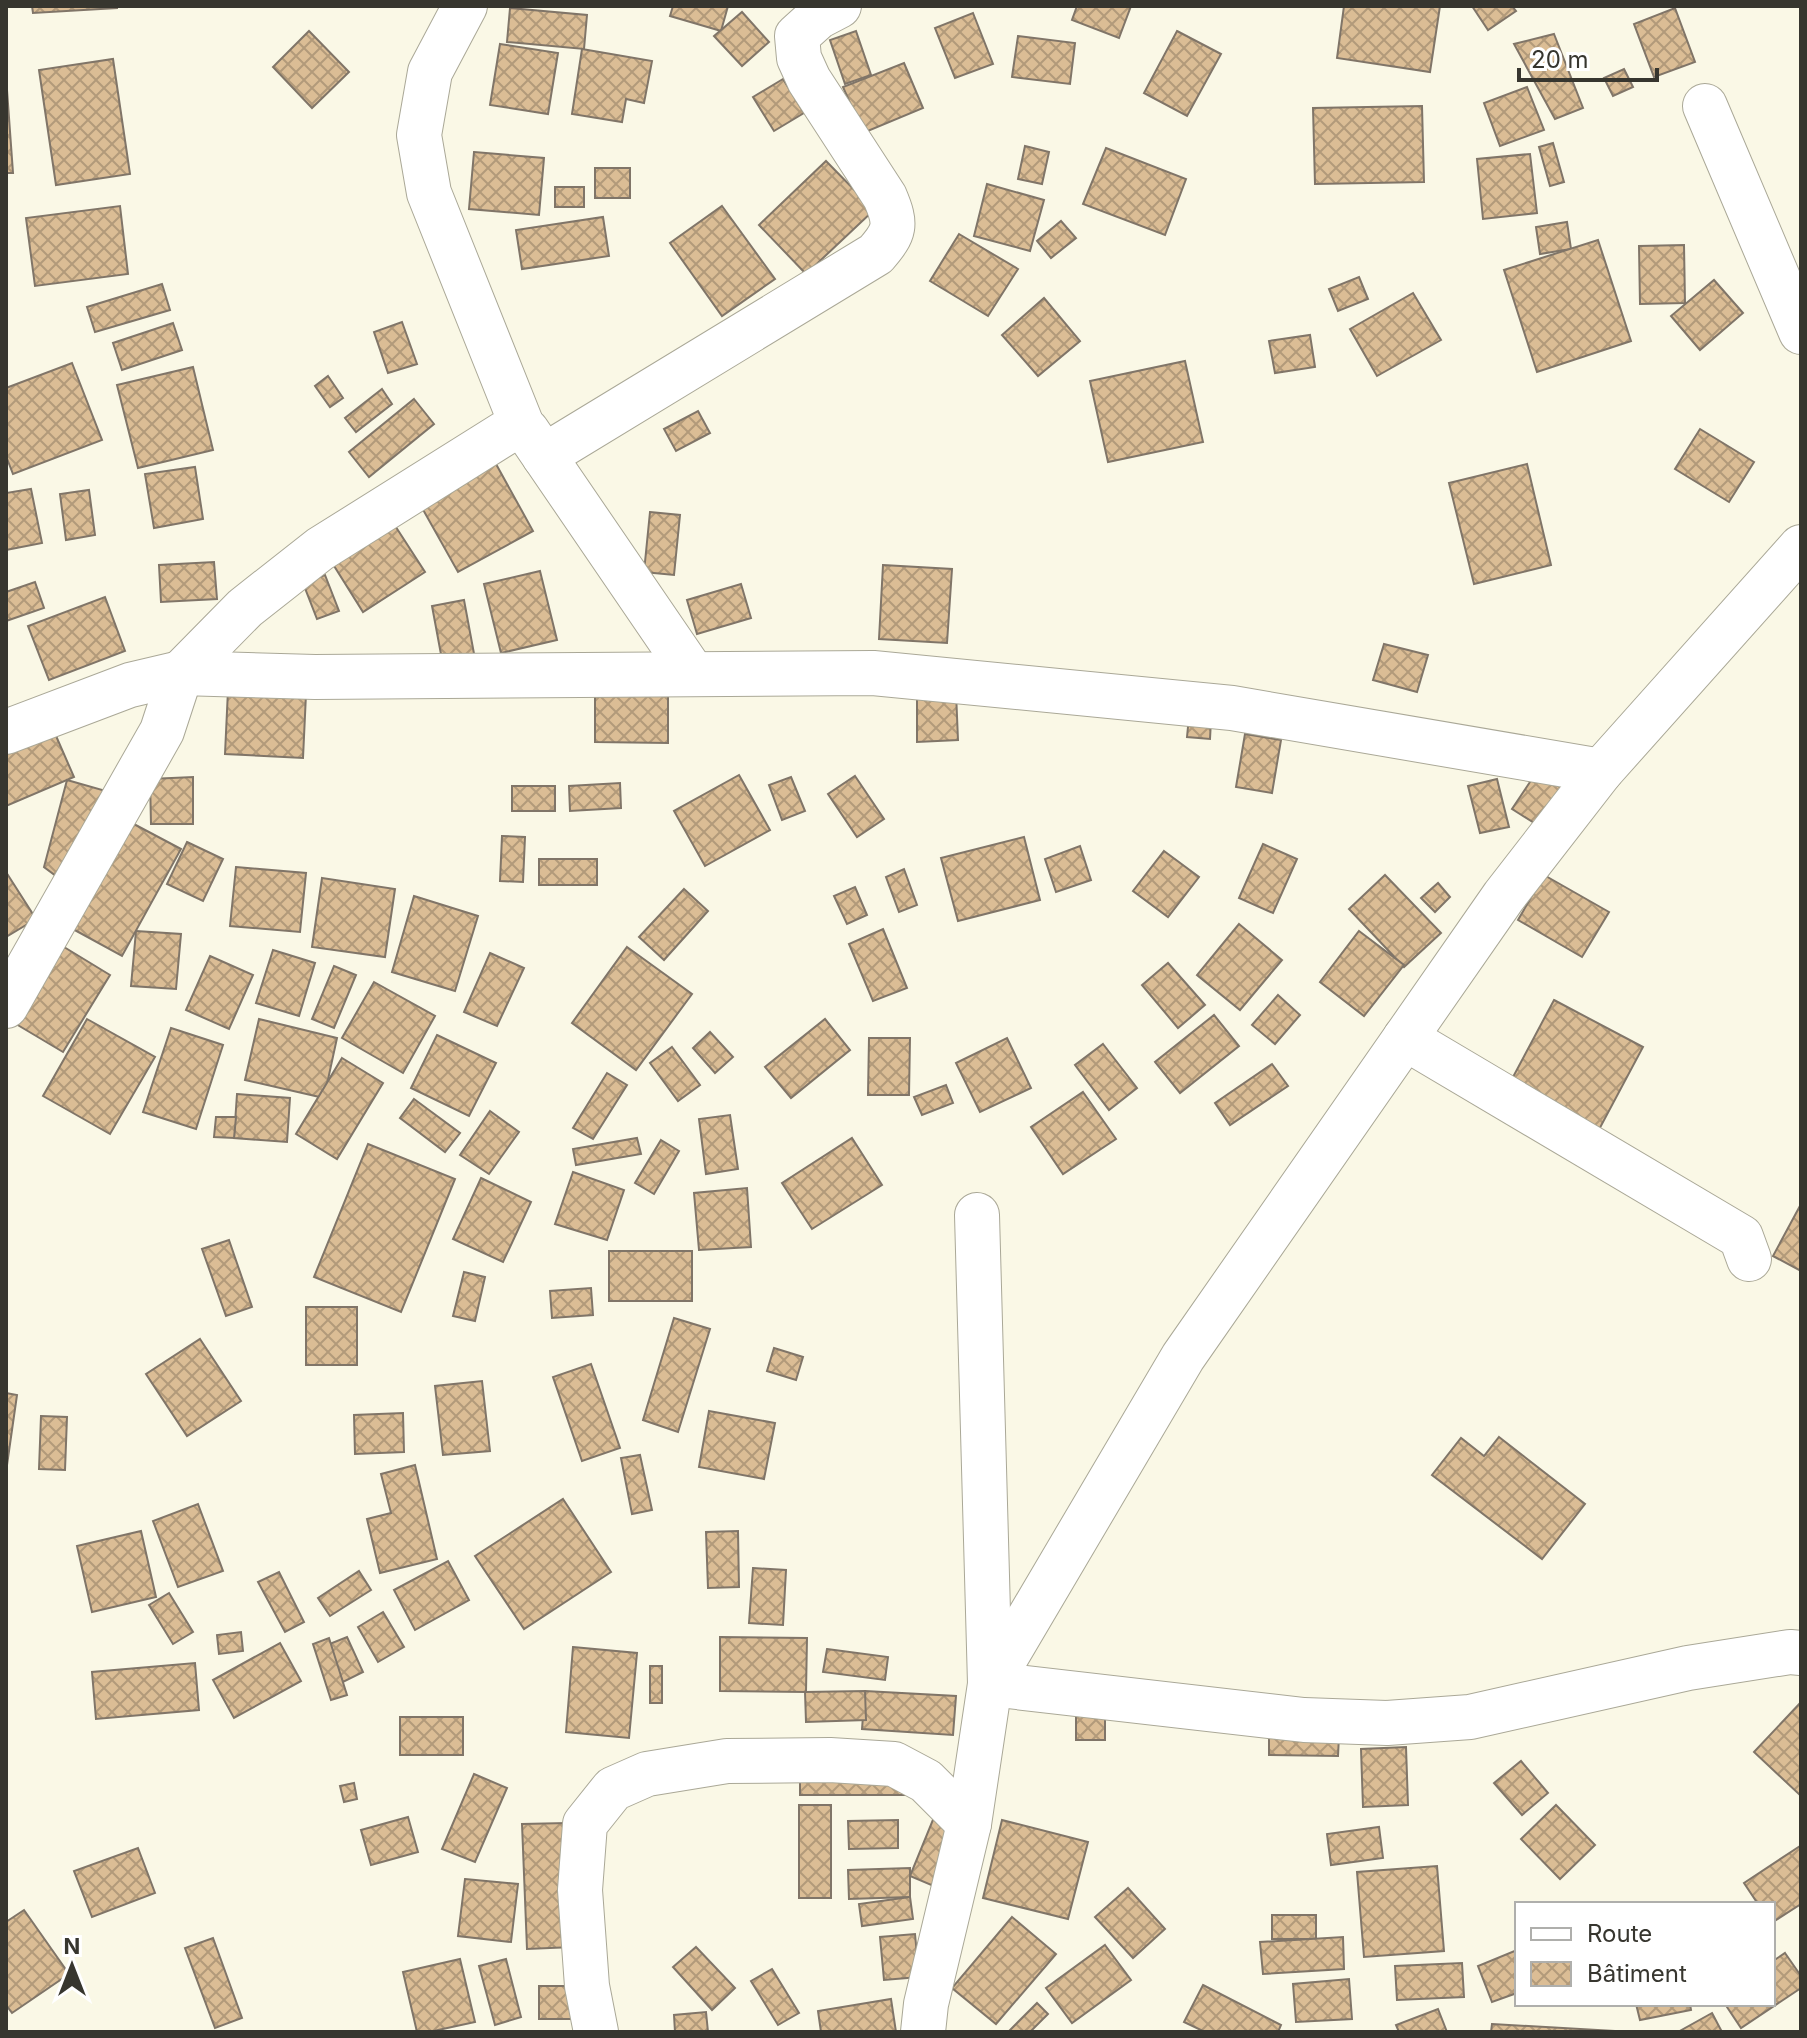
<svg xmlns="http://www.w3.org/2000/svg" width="1807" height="2038" font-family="Inter,sans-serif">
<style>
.building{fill:url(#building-cross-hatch);stroke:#807568;stroke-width:2}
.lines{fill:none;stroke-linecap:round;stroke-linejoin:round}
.street-casing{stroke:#aaa897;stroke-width:46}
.street{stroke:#fff;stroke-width:44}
</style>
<defs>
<pattern id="building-cross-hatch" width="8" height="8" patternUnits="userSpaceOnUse" patternTransform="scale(2)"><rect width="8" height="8" fill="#dbbd95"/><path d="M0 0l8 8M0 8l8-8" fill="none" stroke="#b29a7a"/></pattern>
</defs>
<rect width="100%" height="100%" fill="#faf8e6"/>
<g class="building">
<path d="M32,6H117V8L33,13Z"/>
<path d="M673,6H728L721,31L670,16Z"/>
<path d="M1077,6H1131L1119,38L1072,20Z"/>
<path d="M1344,6H1440L1430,72L1337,58Z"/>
<path d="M1472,6H1512L1516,11L1488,30Z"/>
<path d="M510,8L587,15L584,49L507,42Z"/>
<path d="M1675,8L1695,62L1654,77L1634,24Z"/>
<path d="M742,12L769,42L742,66L714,36Z"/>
<path d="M973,13L993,64L955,78L935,28Z"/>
<path d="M309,31L349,72L312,108L273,67Z"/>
<path d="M856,31L871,75L845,84L830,40Z"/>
<path d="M1177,31L1221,54L1187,116L1144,93Z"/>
<path d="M1554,34L1583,108L1555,119L1514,44Z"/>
<path d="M1018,36L1075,43L1070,84L1012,77Z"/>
<path d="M500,44L558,53L548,114L490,105Z"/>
<path d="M582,49L652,61L644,103L626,99L622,122L572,114Z"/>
<path d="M113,59L130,174L56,185L39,70Z"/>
<path d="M904,63L923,108L863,133L843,87Z"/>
<path d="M1624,69L1633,87L1613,96L1604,78Z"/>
<path d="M6,76L13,173H6Z"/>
<path d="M783,79L804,113L774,131L753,97Z"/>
<path d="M1527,87L1544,130L1500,146L1484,103Z"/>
<path d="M1422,106L1424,182L1315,184L1313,108Z"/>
<path d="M1553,143L1564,182L1550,186L1539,147Z"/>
<path d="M1025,146L1049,152L1042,184L1018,179Z"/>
<path d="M1106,148L1186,179L1165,235L1083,204Z"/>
<path d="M474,152L544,158L539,215L469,209Z"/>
<path d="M1530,154L1537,213L1483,219L1477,159Z"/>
<path d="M826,161L874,210L806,274L759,225Z"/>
<rect x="595" y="168" width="35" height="30"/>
<path d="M987,184L1044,200L1030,251L974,236Z"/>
<rect x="555" y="187" width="29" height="20"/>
<path d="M120,206L128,274L35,286L26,218Z"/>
<path d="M722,206L775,279L722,316L670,243Z"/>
<path d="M603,217L609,256L522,269L516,230Z"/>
<path d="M1061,221L1076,238L1051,258L1037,241Z"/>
<path d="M1567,222L1571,249L1540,254L1536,227Z"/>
<path d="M959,234L1018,269L988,316L930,281Z"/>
<path d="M1598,240L1631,341L1537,372L1504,270Z"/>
<path d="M1684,245L1685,303L1640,304L1639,246Z"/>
<path d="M1359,277L1368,299L1338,311L1329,289Z"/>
<path d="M1714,280L1743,313L1700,350L1671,316Z"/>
<path d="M162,284L170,310L95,332L87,307Z"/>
<path d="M1413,293L1441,340L1377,376L1350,329Z"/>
<path d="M1044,298L1080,341L1038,376L1002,335Z"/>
<path d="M402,322L417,364L388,373L374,332Z"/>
<path d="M173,323L182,350L122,370L113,343Z"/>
<path d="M1310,335L1315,367L1275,373L1269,341Z"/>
<path d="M1185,361L1203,442L1108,462L1090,381Z"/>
<path d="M72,363L102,440L13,474L6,456V388Z"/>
<path d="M193,367L213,450L138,468L117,385Z"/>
<path d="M328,376L343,398L330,407L315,386Z"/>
<path d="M382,389L392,404L356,432L345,418Z"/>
<path d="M414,399L434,424L369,477L349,452Z"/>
<path d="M698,411L710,433L676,451L664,429Z"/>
<path d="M1700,429L1754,462L1729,502L1675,469Z"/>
<path d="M496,464L533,531L458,572L421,506Z"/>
<path d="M1527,464L1551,565L1474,584L1449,483Z"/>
<path d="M195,467L203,519L154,528L145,474Z"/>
<path d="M31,489L42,543L6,550V493Z"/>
<path d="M89,490L95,535L66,540L60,494Z"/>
<path d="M650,512L680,515L674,575L644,572Z"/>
<path d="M392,521L425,572L363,612L331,561Z"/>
<path d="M214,562L217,599L161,602L159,565Z"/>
<path d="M883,565L952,569L947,643L879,639Z"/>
<path d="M540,571L557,640L501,653L484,584Z"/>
<path d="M325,575L339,611L317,619L303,583Z"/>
<path d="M35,582L44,608L6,621V592Z"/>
<path d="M741,584L751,618L697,634L687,600Z"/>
<path d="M105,597L125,651L49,680L28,626Z"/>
<path d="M464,600L475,659L443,665L432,606Z"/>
<path d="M1384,644L1428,655L1417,692L1373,680Z"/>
<path d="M228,690L306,694L303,758L225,754Z"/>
<path d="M956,692L958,740L917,742V693Z"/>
<path d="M595,695H668V743L595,742Z"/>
<path d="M1189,717L1211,720L1210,739L1187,737Z"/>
<path d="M53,729L74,777L6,806V750Z"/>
<path d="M1245,734L1281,740L1272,793L1236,787Z"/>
<path d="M1536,773L1563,789L1539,826L1512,809Z"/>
<path d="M739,775L770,830L705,866L674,811Z"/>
<path d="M855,776L884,819L857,837L828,794Z"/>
<path d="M193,777V824H151L150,779Z"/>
<path d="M791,777L805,811L782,820L769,785Z"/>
<path d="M1497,779L1509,827L1480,833L1468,786Z"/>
<path d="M67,780L113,793L64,882L44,867Z"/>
<path d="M620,783L621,808L570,811L569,786Z"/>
<rect x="512" y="786" width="43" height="25"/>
<path d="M130,822L181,849L122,956L71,928Z"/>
<path d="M502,836L525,837L523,882L500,881Z"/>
<path d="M1024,837L1040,900L958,921L941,858Z"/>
<path d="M187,842L223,859L203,901L167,884Z"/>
<path d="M1263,844L1297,859L1273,913L1239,898Z"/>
<path d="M1080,846L1091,880L1056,892L1045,859Z"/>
<path d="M1164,851L1199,877L1168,917L1133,891Z"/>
<rect x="539" y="859" width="58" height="26"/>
<path d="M236,867L306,873L300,932L230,926Z"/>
<path d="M904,869L917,905L899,912L886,877Z"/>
<path d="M6,872L36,919L6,937Z"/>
<path d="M1385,875L1441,933L1404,967L1349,909Z"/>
<path d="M1544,875L1609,912L1582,957L1518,920Z"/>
<path d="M322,878L395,889L385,957L312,947Z"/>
<path d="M1438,883L1450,897L1435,912L1421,898Z"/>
<path d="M855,887L867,915L847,924L834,896Z"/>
<path d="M684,889L708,911L664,960L639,937Z"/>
<path d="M414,896L478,916L455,991L392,972Z"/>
<path d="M1239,924L1282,960L1240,1010L1197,975Z"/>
<path d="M883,929L907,988L873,1001L849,944Z"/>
<path d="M136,931L181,934L176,989L131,986Z"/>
<path d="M1359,931L1404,965L1364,1016L1320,982Z"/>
<path d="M64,947L110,975L63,1052L16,1024Z"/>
<path d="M627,947L692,994L636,1070L572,1023Z"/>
<path d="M273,950L315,963L299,1016L256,1003Z"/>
<path d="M490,953L524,968L497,1026L464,1012Z"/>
<path d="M210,956L253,975L229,1029L186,1010Z"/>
<path d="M1168,963L1205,1005L1178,1028L1142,985Z"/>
<path d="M334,966L356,975L334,1028L312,1019Z"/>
<path d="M374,982L435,1016L403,1073L342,1038Z"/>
<path d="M1278,995L1300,1015L1275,1044L1252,1025Z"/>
<path d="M1554,1000L1643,1047L1594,1139L1505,1092Z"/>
<path d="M1214,1015L1239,1046L1180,1093L1155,1062Z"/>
<path d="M87,1019L155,1057L110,1134L43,1096Z"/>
<path d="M259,1019L337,1038L324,1098L245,1080Z"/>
<path d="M825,1019L850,1050L791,1098L765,1067Z"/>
<path d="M171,1028L223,1045L196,1129L143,1112Z"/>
<path d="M710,1032L733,1057L715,1073L693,1048Z"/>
<path d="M437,1035L496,1063L469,1116L411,1088Z"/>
<path d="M869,1038H910L909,1095H868Z"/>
<path d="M1007,1038L1031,1088L980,1112L956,1063Z"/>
<path d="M1103,1044L1137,1088L1109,1110L1075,1065Z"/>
<path d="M672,1047L700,1085L678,1101L650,1063Z"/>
<path d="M342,1058L383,1083L337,1159L296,1134Z"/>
<path d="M1272,1064L1288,1086L1230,1125L1215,1103Z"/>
<path d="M607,1073L627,1085L593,1139L573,1128Z"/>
<path d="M946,1085L953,1103L922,1115L914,1097Z"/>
<path d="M1083,1092L1116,1139L1063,1174L1031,1127Z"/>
<path d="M237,1094L290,1098L287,1142L234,1138Z"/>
<path d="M414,1099L460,1133L445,1152L400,1118Z"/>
<path d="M490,1111L519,1132L489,1174L460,1155Z"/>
<path d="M730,1115L738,1169L706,1174L699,1119Z"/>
<path d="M216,1117H236L234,1138L214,1137Z"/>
<path d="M637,1138L641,1154L576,1165L573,1149Z"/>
<path d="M852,1138L882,1185L812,1229L782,1183Z"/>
<path d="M661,1140L679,1151L654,1194L635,1183Z"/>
<path d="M368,1144L455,1179L401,1312L314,1277Z"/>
<path d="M573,1172L624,1190L607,1240L555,1224Z"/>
<path d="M481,1178L531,1202L503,1262L453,1239Z"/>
<path d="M747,1188L751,1247L699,1250L694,1193Z"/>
<path d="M1801,1204V1271L1773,1256Z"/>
<path d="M229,1240L252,1307L226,1316L202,1249Z"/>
<rect x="609" y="1251" width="83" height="50"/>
<path d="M464,1272L485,1277L475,1321L453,1316Z"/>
<path d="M591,1288L593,1315L552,1318L550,1291Z"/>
<rect x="306" y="1307" width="51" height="58"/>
<path d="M674,1318L710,1329L678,1432L643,1420Z"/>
<path d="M200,1339L241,1401L187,1436L146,1374Z"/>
<path d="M774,1348L803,1357L796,1380L767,1371Z"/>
<path d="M591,1364L620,1448L582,1461L553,1377Z"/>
<path d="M482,1381L490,1451L443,1455L435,1386Z"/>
<path d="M6,1393L17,1395L6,1472Z"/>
<path d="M709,1411L775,1423L764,1479L699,1467Z"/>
<path d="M403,1413L404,1452L355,1454L354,1415Z"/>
<path d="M41,1416L67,1417L65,1470L39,1469Z"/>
<path d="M1499,1437L1585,1504L1542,1559L1432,1475L1461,1438L1484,1456Z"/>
<path d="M640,1455L652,1510L632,1514L621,1458Z"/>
<path d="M415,1465L437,1559L380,1573L367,1519L391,1513L381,1474Z"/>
<path d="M563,1499L611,1572L524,1629L475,1556Z"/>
<path d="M198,1504L223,1571L178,1587L153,1521Z"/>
<path d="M141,1531L156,1597L92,1612L77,1546Z"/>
<path d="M738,1531L739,1587L708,1588L706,1532Z"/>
<path d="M448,1561L469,1600L415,1630L394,1590Z"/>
<path d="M753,1568L786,1570L783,1625L749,1623Z"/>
<path d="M359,1571L371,1590L330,1616L318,1598Z"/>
<path d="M279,1572L304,1622L285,1632L258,1582Z"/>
<path d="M169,1593L193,1632L173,1644L149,1605Z"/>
<path d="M383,1612L404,1647L378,1662L358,1627Z"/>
<path d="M241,1632L243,1651L219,1654L217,1635Z"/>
<path d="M347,1637L363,1672L343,1682L327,1645Z"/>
<path d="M720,1637L807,1638L806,1692L720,1691Z"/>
<path d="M329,1638L347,1695L331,1700L313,1644Z"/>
<path d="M280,1643L301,1681L234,1718L213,1680Z"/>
<path d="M573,1647L637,1653L629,1738L566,1732Z"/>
<path d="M827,1649L888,1657L885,1680L823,1672Z"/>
<path d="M195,1663L199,1710L96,1719L92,1672Z"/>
<rect x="650" y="1666" width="12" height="37"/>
<path d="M865,1691L956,1696L953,1735L862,1729Z"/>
<path d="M865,1691L866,1720L806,1722L805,1692Z"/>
<path d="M1801,1702V1796L1754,1752Z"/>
<rect x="1076" y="1703" width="29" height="37"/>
<rect x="400" y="1717" width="63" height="38"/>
<path d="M1269,1735L1339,1736L1338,1756L1269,1755Z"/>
<path d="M1406,1747L1408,1805L1363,1807L1361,1749Z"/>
<path d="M1521,1761L1548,1793L1522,1815L1494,1783Z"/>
<path d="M474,1774L507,1788L475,1862L442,1849Z"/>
<rect x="800" y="1775" width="104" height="20"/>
<path d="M354,1783L357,1799L344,1802L340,1786Z"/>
<rect x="799" y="1805" width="32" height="93"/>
<path d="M939,1805L965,1815L936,1887L910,1876Z"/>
<path d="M1556,1805L1595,1845L1560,1879L1521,1839Z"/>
<path d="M408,1817L418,1852L371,1865L361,1830Z"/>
<path d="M898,1820V1848L849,1849L848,1821Z"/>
<path d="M1002,1820L1088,1842L1068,1919L983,1898Z"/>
<path d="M567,1823L573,1947L527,1949L522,1824Z"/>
<path d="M1379,1827L1383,1858L1331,1865L1327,1834Z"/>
<path d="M1800,1846L1801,1904L1773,1922V1904H1758L1744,1883Z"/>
<path d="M138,1848L155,1893L92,1917L74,1871Z"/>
<path d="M1437,1866L1444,1951L1364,1957L1357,1872Z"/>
<path d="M910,1868V1897L849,1899L848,1870Z"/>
<path d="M465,1879L518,1884L511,1942L458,1936Z"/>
<path d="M1128,1888L1165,1929L1133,1958L1095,1917Z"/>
<path d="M910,1897L913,1919L862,1926L859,1904Z"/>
<path d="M24,1910L69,1974L12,2013L6,2005V1922Z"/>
<rect x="1272" y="1915" width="44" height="24"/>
<path d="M1012,1917L1056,1954L996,2024L952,1988Z"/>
<path d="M915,1934L919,1977L884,1980L880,1937Z"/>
<path d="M1343,1937L1344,1969L1263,1974L1260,1942Z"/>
<path d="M213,1938L242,2018L215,2028L185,1948Z"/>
<path d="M1105,1945L1131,1980L1072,2023L1046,1988Z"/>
<path d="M696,1947L735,1988L712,2010L673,1967Z"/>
<path d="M1517,1950V1993L1492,2002L1478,1966Z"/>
<path d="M1785,1953L1801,1976V1988L1741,2028L1725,2004H1773V1961Z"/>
<path d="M460,1959L475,2022L429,2032H417L403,1972Z"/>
<path d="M506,1959L521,2017L495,2025L479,1966Z"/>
<path d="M1462,1963L1464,1997L1397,2000L1395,1966Z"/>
<path d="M772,1969L799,2013L778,2025L751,1981Z"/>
<path d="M1349,1979L1352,2019L1296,2022L1293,1984Z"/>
<path d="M1203,1985L1281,2025L1278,2032H1205L1184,2022Z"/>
<rect x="539" y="1986" width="43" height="33"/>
<path d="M891,1999L896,2032H821L818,2011Z"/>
<path d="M1037,2003L1048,2014L1030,2032L1009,2031Z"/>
<path d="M1636,2004H1690L1691,2010L1640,2020Z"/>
<path d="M1438,2009L1447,2032H1399L1396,2025Z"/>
<path d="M706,2012L708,2032H675L674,2015Z"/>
<path d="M1712,2013L1722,2032H1678Z"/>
<path d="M1492,2024L1615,2031L1491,2032Z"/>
</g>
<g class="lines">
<g class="street-casing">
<g id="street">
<path d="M1705,106L1801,332"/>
<path d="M527,431L693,674"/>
<path d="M544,456L876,254C895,232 897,225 885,197L809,80L799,58L797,36L818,17L839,6"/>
<path d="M6,732L130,685L181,673L315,677L873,673L1232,708L1601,771"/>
<path d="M6,1006L162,731L181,673L245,608L320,549L521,423L429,193L419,135L430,72L465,6"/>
<path d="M1405,1038L1741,1237L1749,1259"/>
<path d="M977,1215L990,1684L1304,1720L1387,1723L1470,1717L1688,1668L1790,1652L1801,1653"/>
<path d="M596,2032L587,1986L580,1890L585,1824L613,1789L647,1774L727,1761L830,1760L894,1764L926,1781L969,1824"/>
<path d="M923,2032L926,2004L969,1824L990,1684L1183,1357L1504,896L1601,771L1801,547"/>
</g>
</g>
<use href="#street" class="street"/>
</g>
<rect width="1807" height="2038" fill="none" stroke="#37362f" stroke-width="16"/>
<rect x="1515" y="1902" width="260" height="104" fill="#ffffff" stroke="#afafac" stroke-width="2"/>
<rect x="1531" y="1928" width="40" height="12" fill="#ffffff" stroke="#afafac" stroke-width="2"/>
<text x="1587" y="1942" font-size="24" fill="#37362f">Route</text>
<rect x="1531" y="1962" width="40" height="24" fill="url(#building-cross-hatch)" stroke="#afafac" stroke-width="2"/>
<text x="1587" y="1982" font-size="24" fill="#37362f">Bâtiment</text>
<g transform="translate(72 1966)" stroke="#ffffff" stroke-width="6" paint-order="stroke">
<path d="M0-6L14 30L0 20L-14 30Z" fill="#37362f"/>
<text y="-12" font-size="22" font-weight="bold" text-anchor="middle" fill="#37362f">N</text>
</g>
<path d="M1519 68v12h138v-12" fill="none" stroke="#37362f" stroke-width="4"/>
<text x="1531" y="68" font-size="24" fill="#37362f" stroke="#ffffff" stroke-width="6" paint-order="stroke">20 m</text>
</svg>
